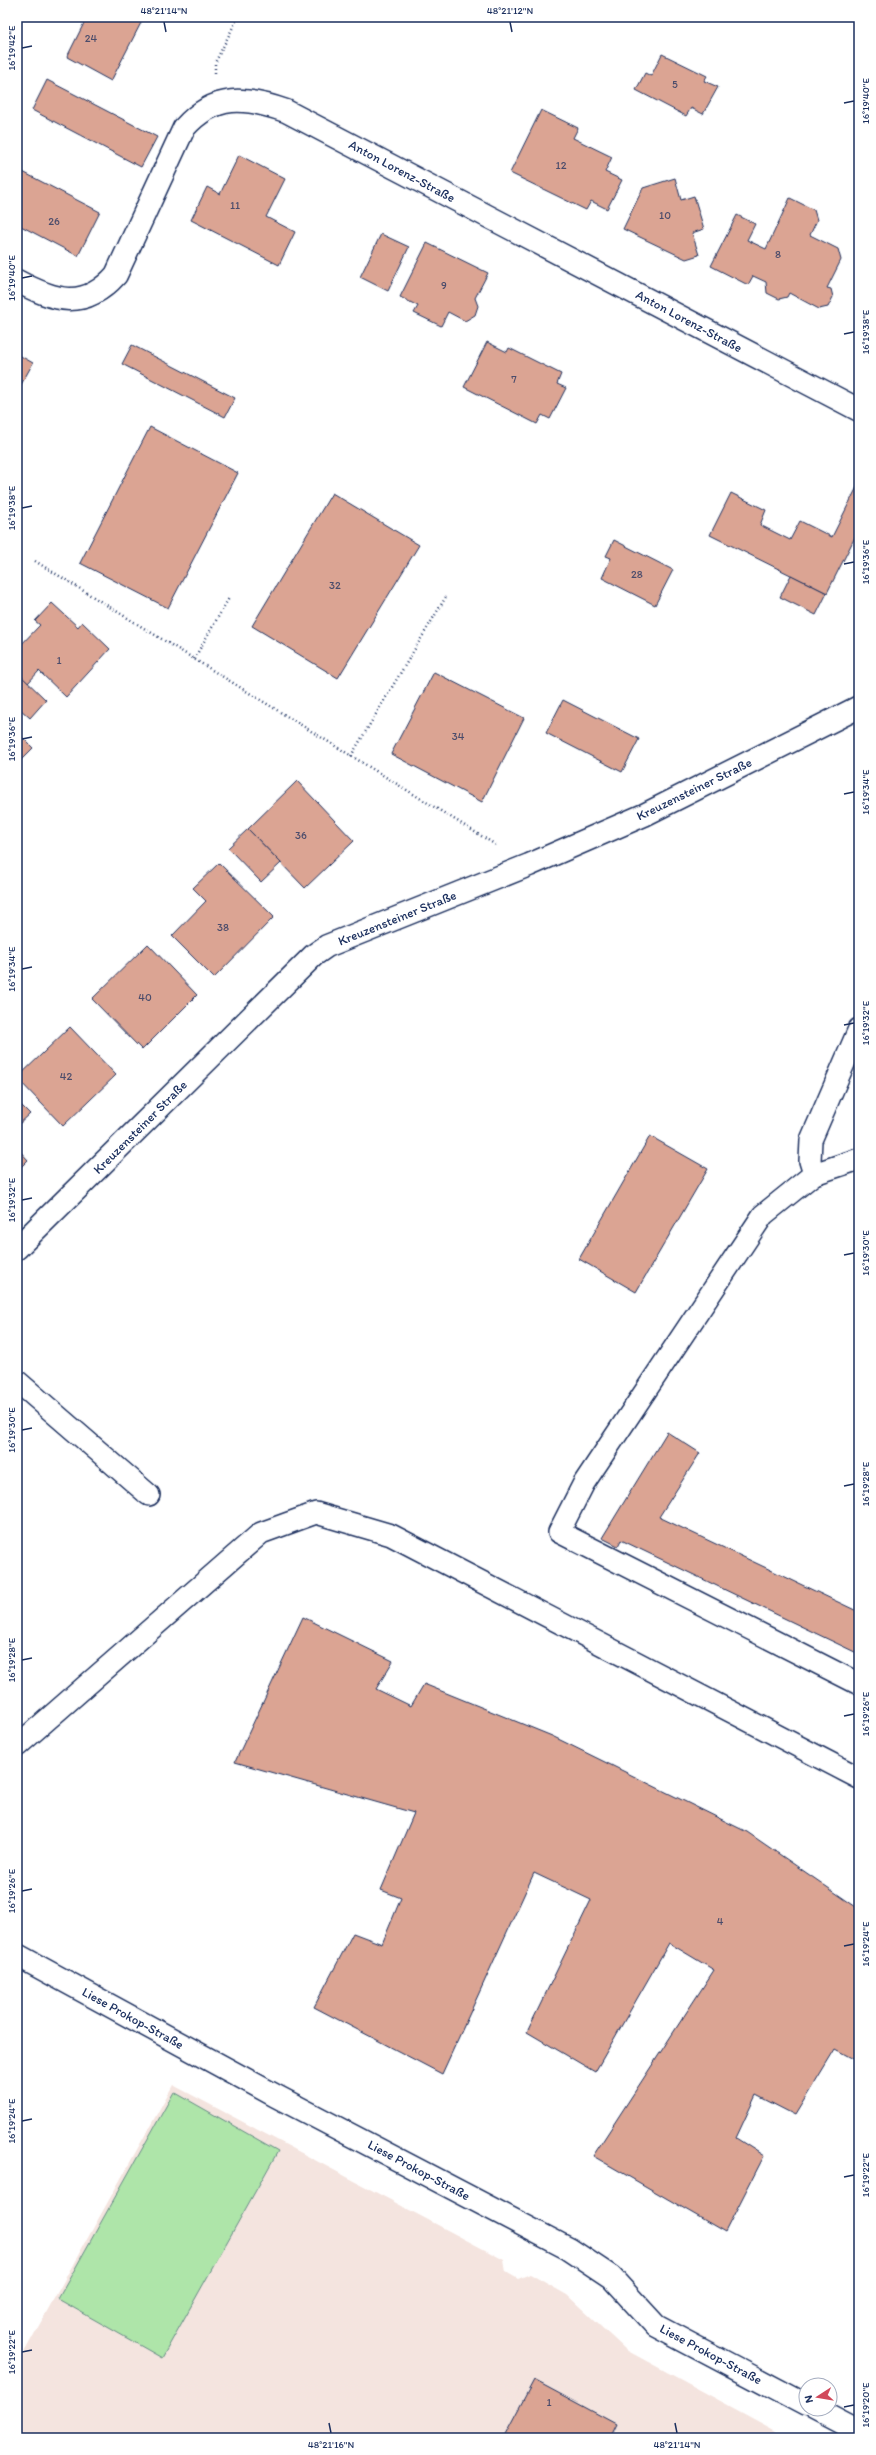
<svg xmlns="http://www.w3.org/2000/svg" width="876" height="2455" font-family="Itim,sans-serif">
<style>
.built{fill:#f4e4df}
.green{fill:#aee5a9;stroke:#648a84}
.building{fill:#dba493;stroke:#1b2f5e}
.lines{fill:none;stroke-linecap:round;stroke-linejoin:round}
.service-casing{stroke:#1b2f5e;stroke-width:24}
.minor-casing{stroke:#1b2f5e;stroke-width:25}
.path{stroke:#1b2f5e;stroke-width:2.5;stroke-dasharray:1 3;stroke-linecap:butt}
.service{stroke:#fff;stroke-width:21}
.minor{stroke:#fff;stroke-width:22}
.ticks{fill:none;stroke:#1b2f5e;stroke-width:1.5}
.labels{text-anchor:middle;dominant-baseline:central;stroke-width:3;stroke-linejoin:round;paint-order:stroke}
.number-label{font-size:11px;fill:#4b4c6b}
.street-label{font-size:13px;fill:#1b2f5e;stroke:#fff}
.neatline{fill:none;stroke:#1b2f5e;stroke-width:1.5}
.ticks-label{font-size:10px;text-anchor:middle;fill:#1b2f5e}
</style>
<rect width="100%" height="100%" fill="#fff"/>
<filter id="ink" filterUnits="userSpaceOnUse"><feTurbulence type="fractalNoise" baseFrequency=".025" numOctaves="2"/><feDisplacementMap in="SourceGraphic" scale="8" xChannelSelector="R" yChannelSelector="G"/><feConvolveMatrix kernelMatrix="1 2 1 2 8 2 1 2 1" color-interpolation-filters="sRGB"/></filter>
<g filter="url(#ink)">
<path class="built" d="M173,2085L504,2260L506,2272L518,2279L530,2274L567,2295L626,2350L789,2438H17V2365Z"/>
<path class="green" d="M174,2092L278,2151L162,2358L58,2299Z"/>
<g class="building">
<path d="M87,17H144L111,81L67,57Z"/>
<path d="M662,54L707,76L704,81L718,87L703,114L691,108L686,116L636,90L645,73L651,76Z"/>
<path d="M47,80L157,137L141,167L32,110Z"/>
<path d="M541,110L578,128L573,138L612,157L605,172L622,180L607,209L591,201L586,210L510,173Z"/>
<path d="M239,155L285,179L266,217L295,232L279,265L191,220L207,187L220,194Z"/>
<path d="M17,169L100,212L78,256L17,224Z"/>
<path d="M675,178L681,200L694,196L704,229L692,233L699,255L686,259L623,229L643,188Z"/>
<path d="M790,198L814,210L817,220L810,235L838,249L841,260L827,288L831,289L833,297L828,307L819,309L789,293L787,297L779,299L767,293L766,282L753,276L748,285L711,266L737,215L755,224L747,240L766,249Z"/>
<path d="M381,234L409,247L388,291L360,277Z"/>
<path d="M427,243L488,273L475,298L478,306L475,315L465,321L448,312L441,326L414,313L418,306L400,297Z"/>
<path d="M487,342L507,352L509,348L561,374L557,384L566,388L550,419L542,415L537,424L464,387Z"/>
<path d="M132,345L235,398L225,417L122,364Z"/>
<path d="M17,354L33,363L17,392Z"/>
<path d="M150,427L238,473L168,608L80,563Z"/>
<path d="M859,483V529L827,593L710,535L731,493L766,510L760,525L790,540L800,521L832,537Z"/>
<path d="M332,493L419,545L338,678L252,626Z"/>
<path d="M614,540L673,570L655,605L602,578L611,558L606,556Z"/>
<path d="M791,575L827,593L816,615L780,597Z"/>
<path d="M52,603L78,627L82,622L110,649L66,697L39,671L28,683L17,672V649L40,625L35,621Z"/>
<path d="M17,672L46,700L30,718L20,709L17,712Z"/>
<path d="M434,672L524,718L482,802L391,754Z"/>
<path d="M563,700L639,739L622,772L546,733Z"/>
<path d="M17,732L33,748L17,764Z"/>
<path d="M297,781L354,841L305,888L248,829Z"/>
<path d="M248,829L281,863L261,882L228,848Z"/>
<path d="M219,863L274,917L214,978L172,936L206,901L193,888Z"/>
<path d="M148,944L197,995L142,1050L92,999Z"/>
<path d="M70,1027L116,1075L63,1126L17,1078Z"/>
<path d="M17,1101L30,1114L17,1126Z"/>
<path d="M650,1136L708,1169L636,1292L579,1259Z"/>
<path d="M17,1148L28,1160L17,1171Z"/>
<path d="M667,1432L700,1453L659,1517L859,1612V1654L621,1540L618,1546L602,1538Z"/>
<path d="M303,1617L393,1661L376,1689L411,1706L424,1684L552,1736L747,1832L859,1909V2062L835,2049L795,2115L756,2095L736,2138L764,2156L725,2232L593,2156L714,1970L669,1943L595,2072L527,2032L591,1900L534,1873L442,2074L314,2007L353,1933L382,1944L401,1898L381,1890L414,1813L235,1762Z"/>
<path d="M534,2380L616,2424L609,2438H503Z"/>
</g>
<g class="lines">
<g class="service-casing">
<g id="service">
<path d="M859,1159L814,1174L763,1215L584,1483L559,1532L859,1684"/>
<path d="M814,1174L810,1161L811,1140L859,1029"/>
<path d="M17,1381L149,1495"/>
<path d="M17,1746L261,1533L316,1513L391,1535L859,1778"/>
</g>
</g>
<g class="minor-casing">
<g id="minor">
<path d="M17,281C55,301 84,311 116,275L184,128C215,93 246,97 286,111L859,410"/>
<path d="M17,1248L314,955L327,946L529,865L644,815L859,707"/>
<path d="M17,1955L276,2096L569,2249L611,2277L656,2326L806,2405"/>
<path d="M815,2409L859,2432"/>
</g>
</g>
<g class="path">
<path d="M215,73V63L238,17"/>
<path d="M35,561L496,845"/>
<path d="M194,659L229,598"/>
<path d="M351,756L447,595"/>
</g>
<use href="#service" class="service"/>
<use href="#minor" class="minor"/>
</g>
</g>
<path class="ticks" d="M164,22L166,32M510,22L512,32M22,48L32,46M844,103L854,101M22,278L32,276M844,334L854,332M22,508L32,506M844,564L854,562M22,739L32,737M844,794L854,792M22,969L32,967M844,1025L854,1023M22,1200L32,1198M844,1255L854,1253M22,1430L32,1428M844,1486L854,1484M22,1660L32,1658M844,1716L854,1714M22,1891L32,1889M844,1946L854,1944M22,2121L32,2119M844,2177L854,2175M22,2352L32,2350M844,2407L854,2405M329,2423L331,2433M675,2423L677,2433"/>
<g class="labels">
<g class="number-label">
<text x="91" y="38">24</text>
<text x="675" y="84">5</text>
<text x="561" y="165">12</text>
<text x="235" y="205">11</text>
<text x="665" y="215">10</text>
<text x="54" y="221">26</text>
<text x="778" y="254">8</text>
<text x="444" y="285">9</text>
<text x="514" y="379">7</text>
<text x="637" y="574">28</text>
<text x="335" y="585">32</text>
<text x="59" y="660">1</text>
<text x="458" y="736">34</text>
<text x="301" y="835">36</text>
<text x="223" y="927">38</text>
<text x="145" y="997">40</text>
<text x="66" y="1076">42</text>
<text x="720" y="1921">4</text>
<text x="549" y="2402">1</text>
</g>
<g class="street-label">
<text transform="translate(402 171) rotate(28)">Anton Lorenz-Straße</text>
<text transform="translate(689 321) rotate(28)">Anton Lorenz-Straße</text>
<text transform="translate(694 789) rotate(-26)">Kreuzensteiner Straße</text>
<text transform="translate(397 918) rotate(-22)">Kreuzensteiner Straße</text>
<text transform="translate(140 1127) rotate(-45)">Kreuzensteiner Straße</text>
<text transform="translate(133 2018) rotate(29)">Liese Prokop-Straße</text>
<text transform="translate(419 2170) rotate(28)">Liese Prokop-Straße</text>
<text transform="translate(711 2354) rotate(28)">Liese Prokop-Straße</text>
</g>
</g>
<rect width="876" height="2455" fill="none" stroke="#fff" stroke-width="44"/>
<g transform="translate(818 2397) rotate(258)"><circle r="19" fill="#ffffff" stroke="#a4acbf"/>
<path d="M0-3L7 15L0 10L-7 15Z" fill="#d1495b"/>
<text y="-6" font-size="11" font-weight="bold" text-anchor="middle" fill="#1b2f5e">N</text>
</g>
<rect x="22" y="22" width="832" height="2411" class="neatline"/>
<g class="ticks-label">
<text x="164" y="14">48°21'14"N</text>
<text x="510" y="14">48°21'12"N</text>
<text transform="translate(11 48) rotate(-90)" y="4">16°19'42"E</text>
<text transform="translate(865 101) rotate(-90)" y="4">16°19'40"E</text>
<text transform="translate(11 278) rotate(-90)" y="4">16°19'40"E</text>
<text transform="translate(865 332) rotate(-90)" y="4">16°19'38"E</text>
<text transform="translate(11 508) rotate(-90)" y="4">16°19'38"E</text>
<text transform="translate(865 562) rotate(-90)" y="4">16°19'36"E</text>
<text transform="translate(11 739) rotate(-90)" y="4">16°19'36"E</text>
<text transform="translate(865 792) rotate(-90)" y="4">16°19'34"E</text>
<text transform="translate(11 969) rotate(-90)" y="4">16°19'34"E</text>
<text transform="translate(865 1023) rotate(-90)" y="4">16°19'32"E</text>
<text transform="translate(11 1200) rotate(-90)" y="4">16°19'32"E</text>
<text transform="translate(865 1253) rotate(-90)" y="4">16°19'30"E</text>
<text transform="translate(11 1430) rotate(-90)" y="4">16°19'30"E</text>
<text transform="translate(865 1484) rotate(-90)" y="4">16°19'28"E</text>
<text transform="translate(11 1660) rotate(-90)" y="4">16°19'28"E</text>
<text transform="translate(865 1714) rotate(-90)" y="4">16°19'26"E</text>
<text transform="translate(11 1891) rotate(-90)" y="4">16°19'26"E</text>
<text transform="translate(865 1944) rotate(-90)" y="4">16°19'24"E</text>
<text transform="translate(11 2121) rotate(-90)" y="4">16°19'24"E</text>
<text transform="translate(865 2175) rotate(-90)" y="4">16°19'22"E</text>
<text transform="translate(11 2352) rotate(-90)" y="4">16°19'22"E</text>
<text transform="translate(865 2405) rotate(-90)" y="4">16°19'20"E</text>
<text x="331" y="2448">48°21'16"N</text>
<text x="677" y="2448">48°21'14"N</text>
</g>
</svg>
